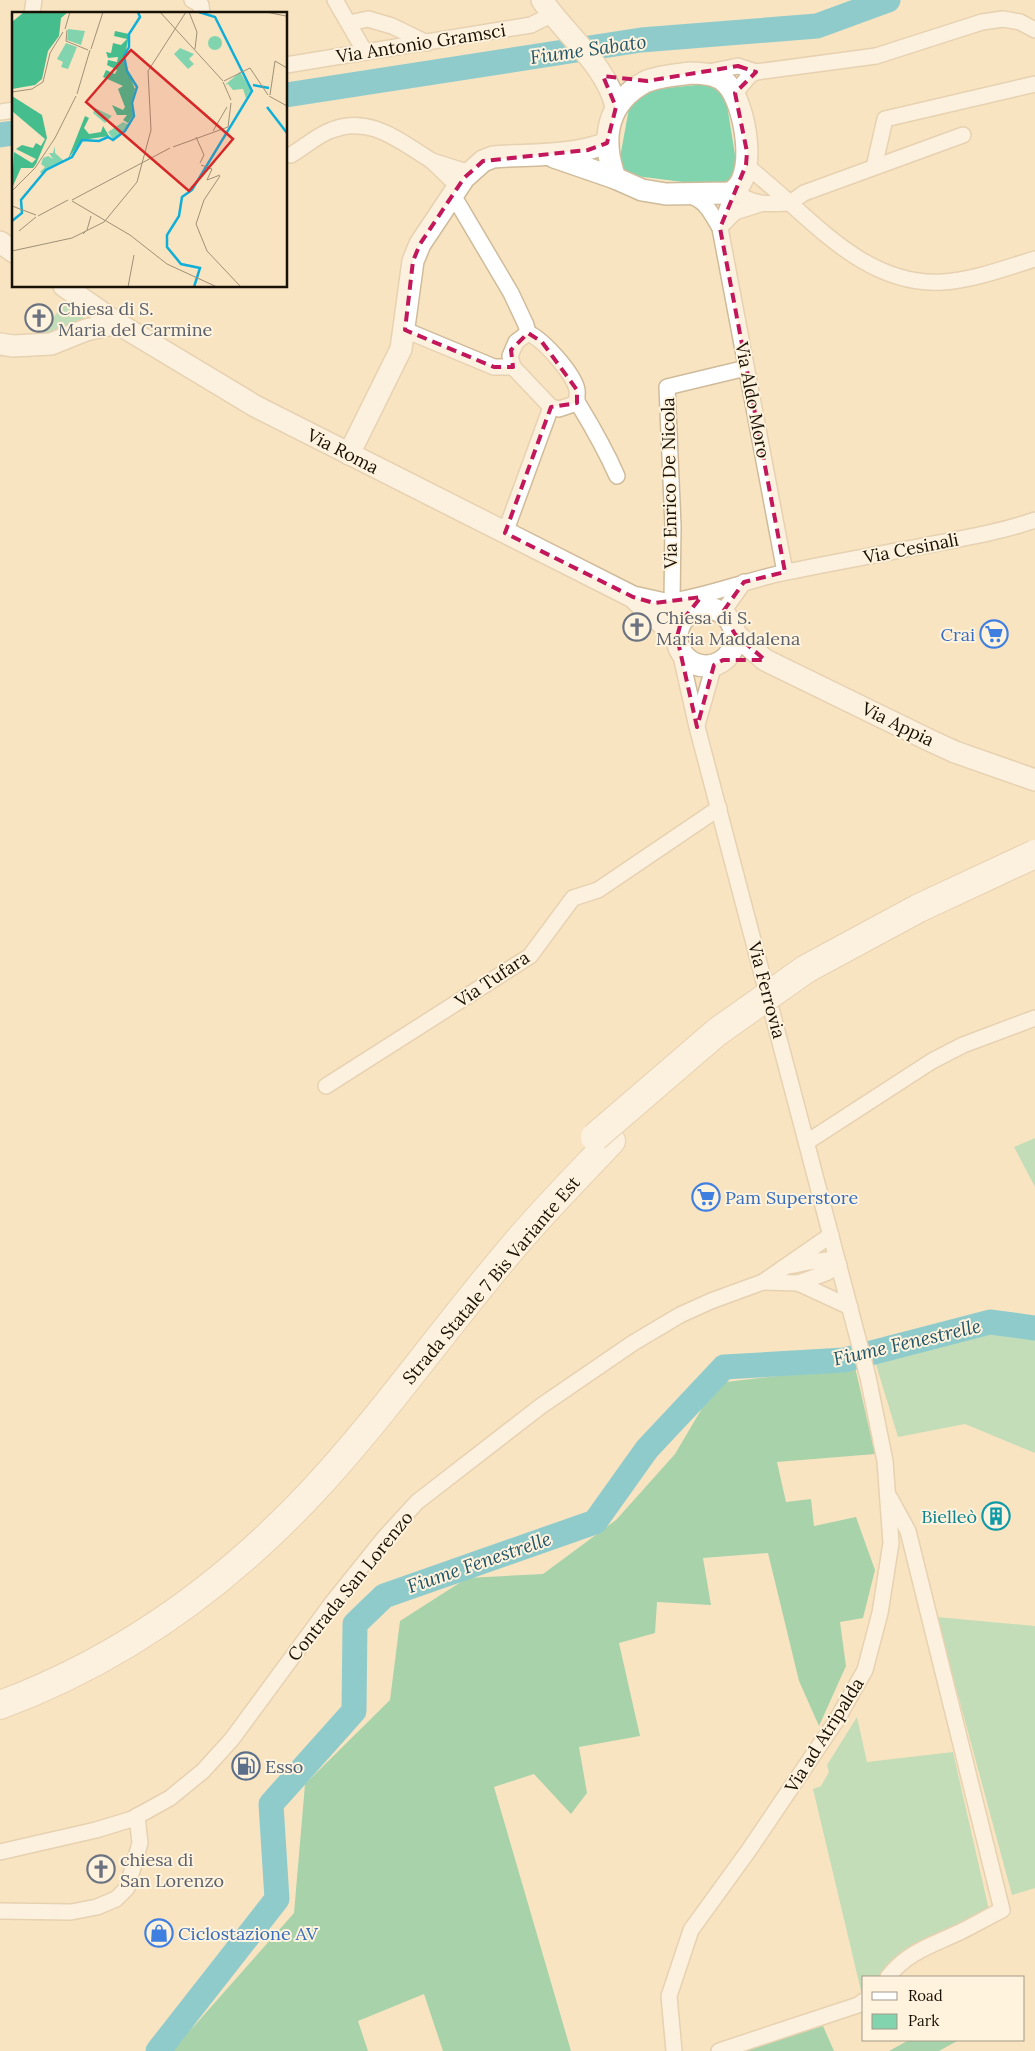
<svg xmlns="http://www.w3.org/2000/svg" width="1035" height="2051" font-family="Lora,serif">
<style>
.green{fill:#82d4ae}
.forest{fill:#46bd8d}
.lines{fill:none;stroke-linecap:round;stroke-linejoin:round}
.river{stroke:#11aed8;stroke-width:25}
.street-casing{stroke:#cfbb9a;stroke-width:18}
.secondary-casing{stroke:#cfbb9a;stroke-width:24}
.highway-casing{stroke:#cfbb9a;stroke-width:30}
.street{stroke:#fff;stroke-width:15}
.secondary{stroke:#fff;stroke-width:21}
.highway{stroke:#fff;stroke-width:28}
.highway-bridge-casing{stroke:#cfbb9a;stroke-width:30;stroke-linecap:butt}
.highway-bridge{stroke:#fff;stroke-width:28}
.marked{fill:none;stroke:#c2185b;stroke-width:4;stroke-dasharray:10 6;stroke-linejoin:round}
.labels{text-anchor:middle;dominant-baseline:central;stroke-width:4;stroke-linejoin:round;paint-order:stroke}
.street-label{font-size:18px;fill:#181105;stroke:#fff3de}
.worship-label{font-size:18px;fill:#5b616d;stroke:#fff3de;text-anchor:start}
.shop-label{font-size:18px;fill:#366cbe;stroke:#fff3de;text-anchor:start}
.culture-label{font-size:18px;fill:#0d838f;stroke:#fff3de;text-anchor:end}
.service-label{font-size:18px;fill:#4e5e75;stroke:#fff3de;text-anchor:start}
.water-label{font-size:19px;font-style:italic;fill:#205568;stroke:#fff3de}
.inset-river{fill:none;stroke:#11aed8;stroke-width:2.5}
.inset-road{fill:none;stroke:#9f9076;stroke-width:1}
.view{fill:#d62828;fill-opacity:0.15;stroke:#d62828;stroke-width:2.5}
.inset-edge{fill:none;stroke:#181105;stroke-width:2.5}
</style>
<rect width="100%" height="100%" fill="#f9e4c2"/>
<g class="green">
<path d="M716,83L725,93L737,167L730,188L628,175L619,163L630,103L637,91Z"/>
<path d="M65,302L83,315V325L39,337Z"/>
<path d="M1035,1138V1187L1014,1147Z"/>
<path d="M989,1329L1035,1333V1453L965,1424L898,1437L874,1358Z"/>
<path d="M937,1617L1035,1626V1888L1012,1895Z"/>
<path d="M857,1717L867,1762L953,1752L989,1910L892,1963L879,1977H864V1993L862,1995L813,1789L821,1786L829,1772L827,1765Z"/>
</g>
<g class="forest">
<path d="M855,1367L875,1454L777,1462L786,1502L811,1499L814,1526L856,1517L875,1570L863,1618L840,1622L846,1666L819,1726L799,1681L768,1553L703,1558L711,1605L657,1602L655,1633L619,1643L640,1736L579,1747L587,1793L571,1814L534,1774L494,1787L571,2051H443L424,1994L358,2021L368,2051H169L195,2025L294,1913L305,1784L390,1700L400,1621L467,1578L543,1574L616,1520L675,1454L717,1383Z"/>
<path d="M823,2026L834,2051H745Z"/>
<path d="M909,2040H959L939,2051H889Z"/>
</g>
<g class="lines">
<g class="river">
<path d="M286,95L641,40L817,26L888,0"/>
<path d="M0,135L14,133"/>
<path d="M158,2051L277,1899L271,1804L354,1711L355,1624L384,1596L595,1522L647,1449L724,1367L844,1360L990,1322L1035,1328"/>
</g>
<g class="street-casing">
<g id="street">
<path d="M192,0L201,5L202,14"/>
<path d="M335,0L365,52"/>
<path d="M32,14L34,0"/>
<path d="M349,23L368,19L392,26L427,43"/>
<path d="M286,65L531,25L553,14"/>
<path d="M704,73L738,66L756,72"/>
<path d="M735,93L750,75L756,72L876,56L982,22L1003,19L1020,22L1035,30"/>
<path d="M0,112L14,110"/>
<path d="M291,155C303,148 314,138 327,132C368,113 398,140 432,161"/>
<path d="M746,165C761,178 777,191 792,205C834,243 881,286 943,282C974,280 1005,268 1035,259"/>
<path d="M874,167L885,119L1035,84"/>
<path d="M459,187L432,161L470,173"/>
<path d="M453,195L511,293L526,325L528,333"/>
<path d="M688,195C706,200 711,213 720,228L785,572"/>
<path d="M790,203L804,193L963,135"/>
<path d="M723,224L735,212L760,204"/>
<path d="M720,228L734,191C754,206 767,204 790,203"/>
<path d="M405,330L494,367H513"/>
<path d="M528,333C543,339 574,374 577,390C578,396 575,400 579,405C593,428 606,451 617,476"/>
<path d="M528,333L516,342L510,356L513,367L551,407L559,409L577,403"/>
<path d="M505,533L551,407"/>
<path d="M672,601L673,526L667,387L746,368"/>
<path d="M666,602C707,597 746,580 787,572C834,562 881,554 928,545C964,538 1001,532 1035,520"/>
<path d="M722,613L744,582"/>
<path d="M697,725L714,665"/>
<path d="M326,1086L530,956L573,898L598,890L719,808"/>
<path d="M807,1142L932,1061L963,1045L1035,1018"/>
<path d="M789,1266L809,1262L837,1259"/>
<path d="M763,1282L798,1283L826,1273L839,1265"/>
<path d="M798,1283L850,1307"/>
<path d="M0,1852L96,1830L132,1819L170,1798L203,1771L232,1739L332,1603L385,1537L417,1502L541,1406L633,1343L680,1315L711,1301L763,1282L831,1235"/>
<path d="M0,1911L71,1912L97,1907L116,1899L127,1888L140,1843L137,1816"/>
<path d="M888,1977C907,1952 932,1945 960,1932C974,1925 988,1917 1002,1910L908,1531L890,1498"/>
<path d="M674,2051L669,1996L691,1930L749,1850L836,1721L865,1670L880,1613L891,1543L885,1461L868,1377L697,727L679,647"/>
<path d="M719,2051L858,2005L864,2001"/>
</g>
</g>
<g class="secondary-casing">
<g id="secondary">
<path d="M542,0C565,34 607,66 616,107"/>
<path d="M691,73C704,74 717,73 727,84C745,102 760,182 729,193L666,194L642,190L615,178C601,139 606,103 645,82C658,76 677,75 691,73Z"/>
<path d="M554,157L615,178"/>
<path d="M0,242L14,252"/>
<path d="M64,286L117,323L255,406L633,597L678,607L690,613"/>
<path d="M0,344L13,346L51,344L86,330L117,323"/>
<path d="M349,454L401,349L413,261L420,244L464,178L483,161L493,157C531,154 571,157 607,143"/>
<path d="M636,600L677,637"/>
<circle cx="706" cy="637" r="29"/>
<path d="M735,634L765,660L929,740L955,752L1035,780"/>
</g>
</g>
<g class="highway-casing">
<path id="highway" d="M0,1705C121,1660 224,1586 312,1492C382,1417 441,1332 508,1253C540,1214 576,1178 611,1141"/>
</g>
<use href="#street" class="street"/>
<use href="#secondary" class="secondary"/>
<use href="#highway" class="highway"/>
<g class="highway-bridge-casing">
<path id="highway-bridge" d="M595,1137L717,1032L806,969L919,908L1035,854"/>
</g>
<use href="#highway-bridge" class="highway-bridge"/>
</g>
<path d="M0 0H1035V2051H0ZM738,66L756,72L735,93L747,152L746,165L720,228L785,572L744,582L722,613L735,634L765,660H723L714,665L697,727L677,637L681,622L701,597L654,603L633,597L505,533L551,407L577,403V390L542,342L528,333L511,350L513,367H494L405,330L413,261L420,244L464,178L483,161L588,150L607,143L616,107L603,76L647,81Z" fill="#f9e4c2" fill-opacity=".55" fill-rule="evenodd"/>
<path class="marked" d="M738,66L756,72L735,93L747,152L746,165L720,228L785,572L744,582L722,613L735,634L765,660H723L714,665L697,727L677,637L681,622L701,597L654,603L633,597L505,533L551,407L577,403V390L542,342L528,333L511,350L513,367H494L405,330L413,261L420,244L464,178L483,161L588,150L607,143L616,107L603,76L647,81Z"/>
<defs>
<g id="church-ring" transform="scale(1.4375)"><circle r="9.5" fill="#fff3de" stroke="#6b7280" stroke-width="1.5"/><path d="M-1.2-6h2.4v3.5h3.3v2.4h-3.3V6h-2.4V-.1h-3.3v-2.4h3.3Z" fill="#6b7280"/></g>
<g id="supermarket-ring" transform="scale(1.4375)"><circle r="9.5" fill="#fff3de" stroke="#3f7fe0" stroke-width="1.5"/><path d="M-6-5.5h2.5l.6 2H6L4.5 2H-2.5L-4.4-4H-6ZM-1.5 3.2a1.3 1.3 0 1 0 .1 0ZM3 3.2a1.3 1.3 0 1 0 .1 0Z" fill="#3f7fe0"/></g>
<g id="building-ring" transform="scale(1.4375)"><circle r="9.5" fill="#fff3de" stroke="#0f9aa8" stroke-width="1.5"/><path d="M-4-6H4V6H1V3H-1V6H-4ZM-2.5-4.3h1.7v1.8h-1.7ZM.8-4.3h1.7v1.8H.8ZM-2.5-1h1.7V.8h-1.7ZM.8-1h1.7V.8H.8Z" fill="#0f9aa8"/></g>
<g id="fuel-ring" transform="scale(1.4375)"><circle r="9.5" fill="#fff3de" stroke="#5c6f8a" stroke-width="1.5"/><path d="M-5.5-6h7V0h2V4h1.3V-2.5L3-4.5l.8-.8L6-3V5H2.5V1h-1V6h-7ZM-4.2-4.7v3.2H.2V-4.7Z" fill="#5c6f8a"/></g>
<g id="shop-ring" transform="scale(1.4375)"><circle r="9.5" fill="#fff3de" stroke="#3f7fe0" stroke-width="1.5"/><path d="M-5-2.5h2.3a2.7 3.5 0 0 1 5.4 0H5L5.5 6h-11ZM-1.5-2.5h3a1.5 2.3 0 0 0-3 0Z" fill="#3f7fe0"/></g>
</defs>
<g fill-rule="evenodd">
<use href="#church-ring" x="39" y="318"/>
<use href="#church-ring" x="637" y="627"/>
<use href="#supermarket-ring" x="994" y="634"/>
<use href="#supermarket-ring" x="706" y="1197"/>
<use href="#building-ring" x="996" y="1516"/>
<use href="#fuel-ring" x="246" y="1766"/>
<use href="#church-ring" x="101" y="1869"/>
<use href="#shop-ring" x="159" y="1933"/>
</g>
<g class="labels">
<g class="street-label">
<text transform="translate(421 43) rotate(-9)">Via Antonio Gramsci</text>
<text transform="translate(753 400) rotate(79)">Via Aldo Moro</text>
<text transform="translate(343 451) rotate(27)">Via Roma</text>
<text transform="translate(669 483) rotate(-91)">Via Enrico De Nicola</text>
<text transform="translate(911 548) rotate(-11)">Via Cesinali</text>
<text transform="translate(898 724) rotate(26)">Via Appia</text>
<text transform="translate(492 979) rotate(-34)">Via Tufara</text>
<text transform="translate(767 990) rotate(75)">Via Ferrovia</text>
<text transform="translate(491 1280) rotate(-50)">Strada Statale 7 Bis Variante Est</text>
<text transform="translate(350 1586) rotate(-51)">Contrada San Lorenzo</text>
<text transform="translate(824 1735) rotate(-58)">Via ad Atripalda</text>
</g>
<g class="worship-label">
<text x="58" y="308">Chiesa di S.<tspan x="58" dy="21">Maria del Carmine</tspan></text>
<text x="656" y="617">Chiesa di S.<tspan x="656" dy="21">Maria Maddalena</tspan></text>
<text x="120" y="1859">chiesa di<tspan x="120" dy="21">San Lorenzo</tspan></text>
</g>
<g class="shop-label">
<text x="975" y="634" text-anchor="end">Crai</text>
<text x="725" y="1197">Pam Superstore</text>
<text x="178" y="1933">Ciclostazione AV</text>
</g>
<g class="culture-label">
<text x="977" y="1516">Bielleò</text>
</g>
<g class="service-label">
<text x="265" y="1766">Esso</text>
</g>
<g class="water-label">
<text transform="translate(588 49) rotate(-8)">Fiume Sabato</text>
<text transform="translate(907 1342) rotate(-13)">Fiume Fenestrelle</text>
<text transform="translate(479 1562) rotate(-19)">Fiume Fenestrelle</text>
</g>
</g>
<g transform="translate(12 12)">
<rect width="275" height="275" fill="#f9e4c2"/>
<path d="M56,17L73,19L69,33L55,28ZM196 31a7 7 0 1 1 14 0a7 7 0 1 1-14 0ZM54,31L65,35L56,57L49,55L51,50L45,47ZM168,36L182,42L177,47L182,52L176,57L162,42ZM228,60L239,78L234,86L231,77L221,78L216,72L213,73ZM83,96L100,104L93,111L81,101ZM111,110L116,112L112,119L101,127L96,120ZM43,134V141L52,149L34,158L31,163L28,160L33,155L29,152L31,146L36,144L41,147L37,141H41Z" fill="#82d4ae"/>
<path d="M12,0H56L49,6L47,24L36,39L30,67L23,73L0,77V10ZM103,19L117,22L112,49L123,77L119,92L121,103L116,111L111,108L115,103H105L100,93L111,98L113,95L106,77L111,74L91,65L94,58L103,62L105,58L95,53L96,48L105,50L106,45L96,46L94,40L99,41L101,31L109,33L115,27L102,24ZM0,84L30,103L35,126L24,152L21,156H9L0,176L2,140L20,151L24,147L4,137L10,133L21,136L24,131L29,134L33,127L0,99ZM73,104L77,106L72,116L77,122L89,120L91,114L97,124L70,128L56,147Z" fill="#46bd8d"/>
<path class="inset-river" d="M241,73L257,76M255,95L275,121M0,209L10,201L9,188L34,158L60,145L70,128L87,129L96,125L101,128L113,119L122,104L120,91L125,75L115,59L112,44L117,35V22L128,5L126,0M182,275L188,256L169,252L155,235V223L167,204L170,185L180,178L240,79L203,5L187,0"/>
<path class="inset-road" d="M148,0L211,69M177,0L185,20L183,37M254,0L274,4M53,17L58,0M55,18L54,29L76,38M79,37L91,0M212,69L238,56L256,83M211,70L219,88M0,80L20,77L31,70L38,41L51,20M65,82L78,38M258,83L263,49L275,56M257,84L275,94M201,119L215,95M184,125L192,143L188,151M161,135L216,115L219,91M189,153L200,157L195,168L208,163M208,164L192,188L184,212L195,239L229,275M0,179L23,156L43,126L64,84M60,188L158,136M60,189L118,223L155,252L205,275M0,194L24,203M26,204L56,188M7,219L24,205M71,222L75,218L79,204M60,226L92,210L125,170L139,118L136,59L174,0M0,239L60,226M116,275L122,243"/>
<path class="view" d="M119,38L221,127L177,179L74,90Z"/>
<rect width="275" height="275" class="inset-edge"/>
</g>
<rect x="862" y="1976" width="162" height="65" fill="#fff3de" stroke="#a39987"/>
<rect x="872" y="1992" width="25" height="8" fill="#ffffff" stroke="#a39987"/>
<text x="908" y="2001" font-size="15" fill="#181105">Road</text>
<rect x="872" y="2014" width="25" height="15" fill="#82d4ae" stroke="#a39987"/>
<text x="908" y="2026" font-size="15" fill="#181105">Park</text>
</svg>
